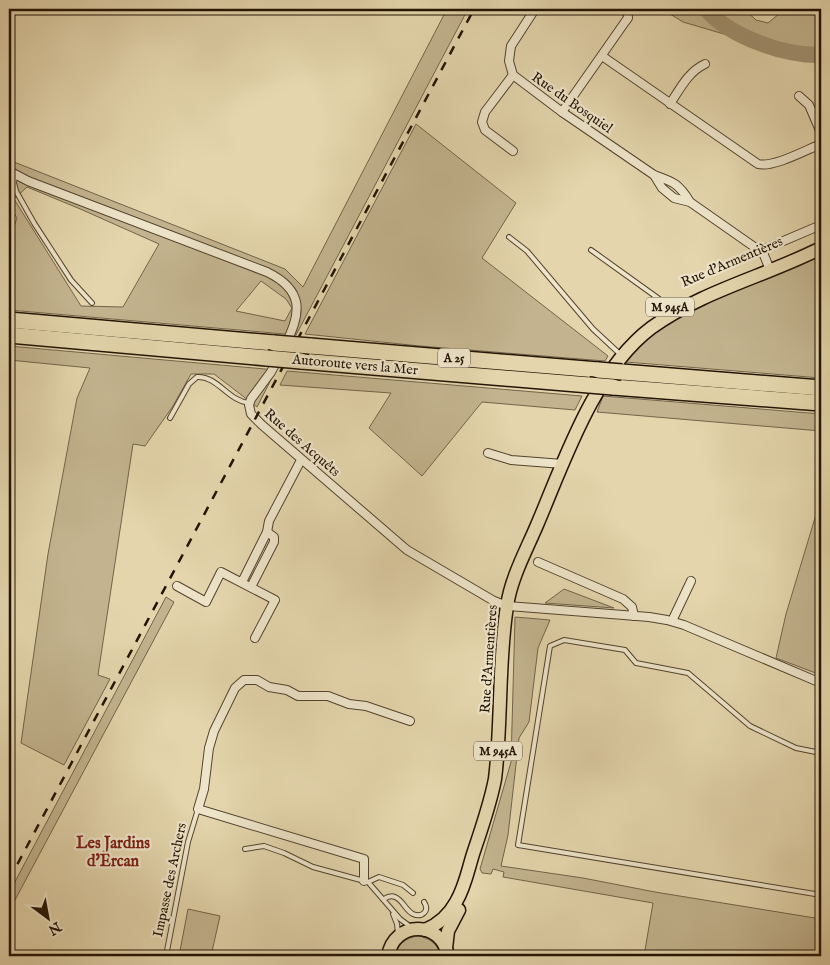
<svg xmlns="http://www.w3.org/2000/svg" width="830" height="965" font-family="'IM FELL English',serif">
<style>
.green{fill:#c3b48f;stroke:#72644a;fill-rule:evenodd}
.lines{fill:none;stroke-linecap:round;stroke-linejoin:round}
.river{stroke:#a29373;stroke-width:16}
.service-casing{stroke:#52442e;stroke-width:6}
.minor-casing{stroke:#52442e;stroke-width:10}
.primary-casing{stroke:#221404;stroke-width:15}
.motorway-casing{stroke:#221404;stroke-width:18}
.service{stroke:#ede4c9;stroke-width:4}
.minor{stroke:#ede4c9;stroke-width:8}
.primary{stroke:#e4d5ac;stroke-width:12}
.motorway{stroke:#e4d5ac;stroke-width:15}
.rail{stroke:#221404;stroke-width:2.5;stroke-dasharray:9 9;stroke-linecap:butt}
.motorway-bridge-casing{stroke:#221404;stroke-width:18;stroke-linecap:butt}
.motorway-bridge{stroke:#e4d5ac;stroke-width:15}
.labels{text-anchor:middle;dominant-baseline:central;stroke-width:4.5;stroke-linejoin:round;paint-order:stroke}
.shield{fill:#ede4c9;stroke:#5f523f;stroke-width:1}
.shield-label{font-size:12px;font-weight:bold;fill:#221404}
.street-label{font-size:14px;fill:#221404;stroke:#ede4c9}
.quarter-label{font-size:16px;font-weight:bold;fill:#7a1f14;stroke:#ede4c9}
</style>
<rect width="100%" height="100%" fill="#e4d5ac"/>
<filter id="stains"><feTurbulence type="fractalNoise" baseFrequency=".004" numOctaves="4"/><feColorMatrix values="0 0 0 0 .2 0 0 0 0 .09 0 0 0 0 .02 0 0 0 .5 -.17"/></filter>
<radialGradient id="worn" r=".72"><stop offset=".6" stop-color="#630" stop-opacity="0"/><stop offset="1" stop-color="#630" stop-opacity=".3"/></radialGradient>
<g class="green">
<path d="M447,9H468L296,335L9,310V241L17,218L9,205V160L285,269L303,287ZM27,187L78,208L159,244L123,307L81,306L14,199ZM261,281L286,299L292,308L285,321L236,311Z"/>
<path d="M662,9H744L756,20L768,23L785,9H821V59L802,57L683,22Z"/>
<path d="M416,124L516,203L482,258L608,356L605,361L420,346L305,334Z"/>
<path d="M821,255V378L626,362C652,322 705,304 747,286C772,276 797,265 821,255Z"/>
<path d="M9,346L276,370L257,407L214,374H191L173,406L145,446L133,444L98,675L110,679L64,765L21,743L48,554L77,398L90,368L9,360Z"/>
<path d="M287,371L582,396L575,410L482,402L422,476L369,428L391,393L280,385Z"/>
<path d="M603,396L821,414V431L597,412Z"/>
<path d="M821,498V675L776,658L786,614Z"/>
<path d="M564,589L614,608L545,603Z"/>
<path d="M166,597L174,602L15,900L9,896V893Z"/>
<path d="M515,617L550,620L538,648L529,722L519,738L508,835L501,866L583,878L655,892L821,919V956H644L653,903L503,877L504,872L493,869L491,874L482,873L480,869L511,762Z"/>
<path d="M188,909L220,916L211,956H179Z"/>
<path d="M418,936C430,938 438,944 440,956H395C398,944 405,938 418,936Z"/>
</g>
<g class="lines">
<path class="river" d="M706,9C730,37 785,56 821,55"/>
<g class="service-casing">
<g id="service">
<path d="M15,175L14,183L16,191L34,223L71,280L92,303"/>
<path d="M509,237L527,251L593,329L621,355"/>
<path d="M591,250L676,311"/>
<path d="M170,418L189,384L197,377C218,376 228,401 249,403"/>
<path d="M821,753L796,748L750,726L688,673L636,663L625,650L564,640L550,646L518,845L821,895"/>
<path d="M245,849L264,846L284,853L313,867L368,882L400,919L411,927"/>
<path d="M368,882L379,877L403,885L413,893"/>
<path d="M384,899C387,897 391,895 395,897C403,900 405,910 413,914C422,918 430,911 424,902"/>
<path d="M393,914L397,924L398,933"/>
<path d="M166,956L188,842L198,809"/>
</g>
</g>
<g class="minor-casing">
<g id="minor">
<path d="M535,9L511,46L509,61L513,75L562,112L654,175C674,182 679,184 690,202"/>
<path d="M602,56L758,164C773,168 806,150 821,144"/>
<path d="M799,96L809,105L821,133"/>
<path d="M670,104C680,89 688,72 705,64"/>
<path d="M562,112L625,22L628,18L627,9"/>
<path d="M513,151L485,130L482,122L485,112L513,75"/>
<path d="M9,171L28,181L267,272C304,290 302,313 285,345"/>
<path d="M654,175L662,188L674,198L690,202L760,251L764,255L770,270"/>
<path d="M760,251L821,225"/>
<path d="M279,357L271,372L251,399L249,405L251,414L262,425L407,550L494,601L507,606L649,617L667,620L684,625L821,683"/>
<path d="M488,453L511,460L563,464"/>
<path d="M267,532L269,521L301,460"/>
<path d="M538,562L623,599L632,607L634,616"/>
<path d="M242,582L267,532L274,537V542L251,587"/>
<path d="M177,586L206,602L221,572L275,600L255,638"/>
<path d="M672,621L691,581"/>
<path d="M364,881V859L198,809L204,789L209,748L214,731L235,688L244,680H257L269,687L287,690L298,696H328L349,704L366,706L410,721"/>
</g>
</g>
<g class="primary-casing">
<g id="primary">
<path d="M425,930C439,924 449,915 456,902C465,887 468,870 473,854C481,830 490,805 495,779C502,722 498,663 507,606C511,578 526,551 537,525C564,462 594,371 651,328C702,291 766,276 821,248"/>
<path d="M446,948L448,931L459,910"/>
<path d="M388,956C394,920 442,920 448,956"/>
</g>
</g>
<g class="motorway-casing">
<g id="motorway">
<path d="M9,320L274,343"/>
<path d="M9,335L267,358"/>
<path d="M310,346L598,370"/>
<path d="M301,361L589,385"/>
<path d="M622,372L821,388"/>
<path d="M613,387L821,403"/>
</g>
</g>
<use href="#service" class="service"/>
<use href="#minor" class="minor"/>
<use href="#primary" class="primary"/>
<use href="#motorway" class="motorway"/>
<path class="rail" d="M9,880L474,9"/>
<g class="motorway-bridge-casing">
<g id="motorway-bridge">
<path d="M274,343L310,346"/>
<path d="M267,358L301,361"/>
<path d="M598,370L622,372"/>
<path d="M589,385L613,387"/>
</g>
</g>
<use href="#motorway-bridge" class="motorway-bridge"/>
</g>
<g class="labels">
<g class="shield">
<rect x="646" y="297.5" width="48" height="19" rx="4"/>
<rect x="438" y="348.5" width="32" height="19" rx="4"/>
<rect x="474" y="741.5" width="48" height="19" rx="4"/>
</g>
<g class="shield-label">
<text x="670" y="307">M 945A</text>
<text x="454" y="358">A 25</text>
<text x="498" y="751">M 945A</text>
</g>
<g class="street-label">
<text transform="translate(572 103) rotate(35)">Rue du Bosquiel</text>
<text transform="translate(732 262) rotate(-23)">Rue d'Armentières</text>
<text transform="translate(355 365) rotate(5)">Autoroute vers la Mer</text>
<text transform="translate(302 443) rotate(41)">Rue des Acquêts</text>
<text transform="translate(489 659) rotate(-86)">Rue d'Armentières</text>
<text transform="translate(170 880) rotate(-78)">Impasse des Archers</text>
</g>
<g class="quarter-label">
<text x="113" y="844">Les Jardins<tspan x="113" dy="18">d'Ercan</tspan></text>
</g>
</g>
<rect width="830" height="965" fill="none" stroke="#e4d5ac" stroke-width="30"/>
<rect x="10" y="10" width="810" height="945" fill="none" stroke="#221404" stroke-width="2.5"/>
<rect x="15" y="15" width="800" height="935" fill="none" stroke="#221404"/>
<g transform="translate(48 918) rotate(148)" stroke="#ede4c9" stroke-width="4" paint-order="stroke">
<path d="M0-4L9 19L0 12L-9 19Z" fill="#221404"/>
<text y="-8" font-size="14" font-weight="bold" text-anchor="middle" fill="#221404">N</text>
</g>
<rect width="100%" height="100%" filter="url(#stains)"/>
<rect width="100%" height="100%" fill="url(#worn)"/>
</svg>
